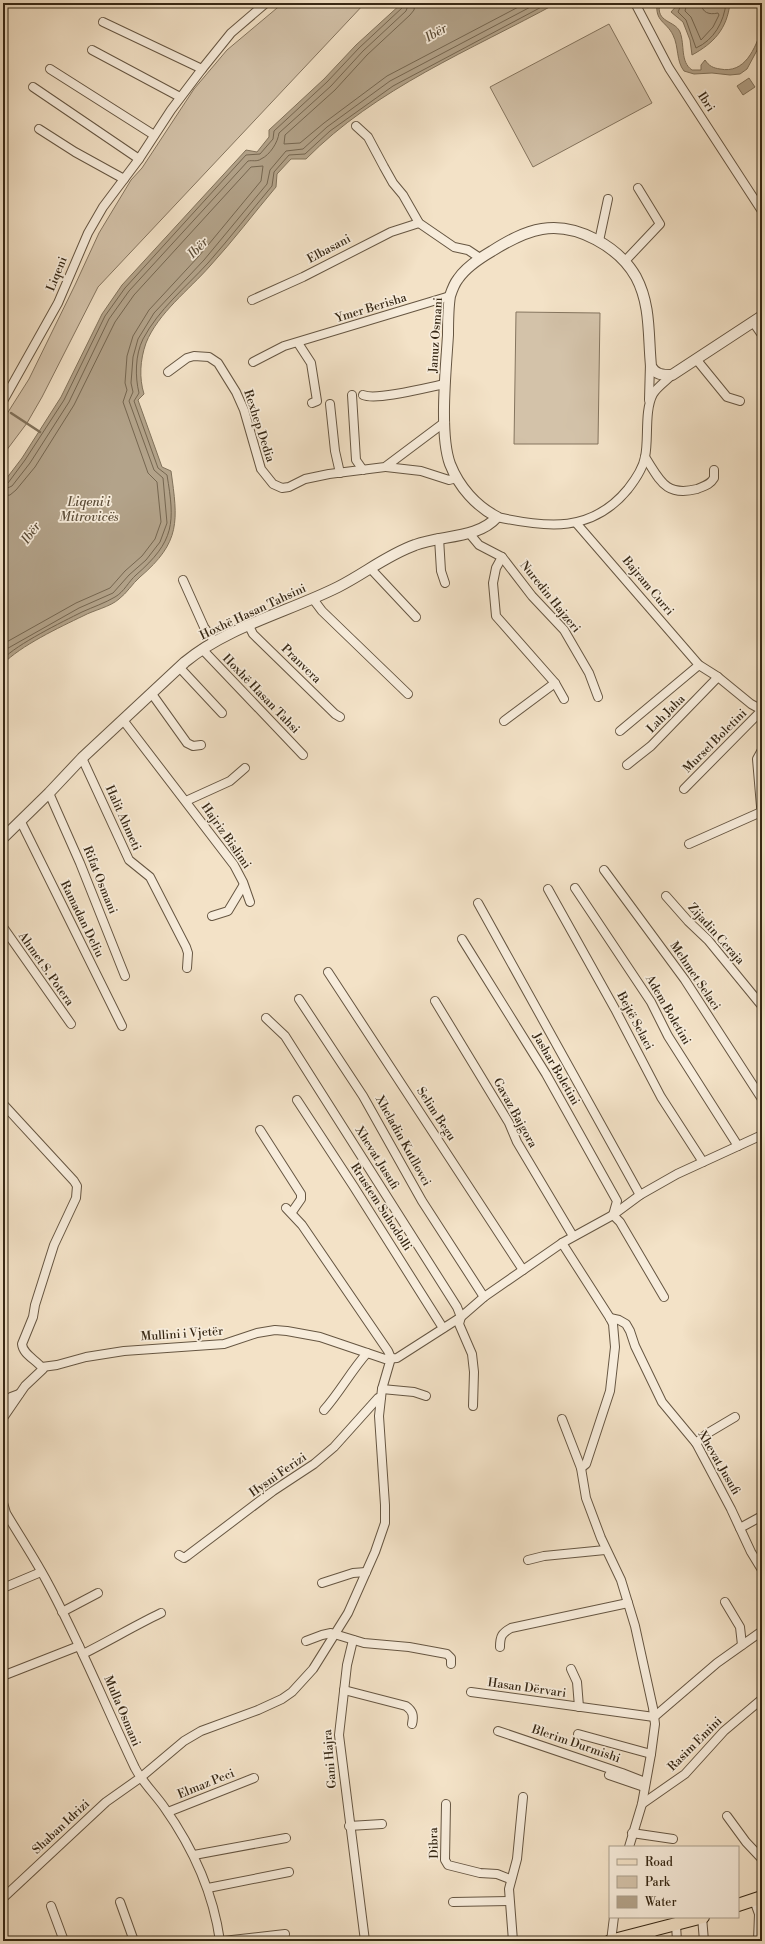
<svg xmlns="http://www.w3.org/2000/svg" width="765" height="1944" font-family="'Libre Bodoni',serif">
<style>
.green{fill:#d3c2a9;stroke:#85755f}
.water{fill:#b3a38a;stroke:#81725b}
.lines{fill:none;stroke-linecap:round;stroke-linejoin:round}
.shore{stroke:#756650;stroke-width:1}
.stream{stroke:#81725b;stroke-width:2.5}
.minor-casing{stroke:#665642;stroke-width:10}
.tertiary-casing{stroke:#665642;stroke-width:12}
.primary-casing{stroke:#372815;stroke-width:14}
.minor{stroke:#f7ecdb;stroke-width:8}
.tertiary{stroke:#f7ecdb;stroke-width:10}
.primary{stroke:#f3e2c7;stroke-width:12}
.labels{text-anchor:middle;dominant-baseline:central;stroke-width:3.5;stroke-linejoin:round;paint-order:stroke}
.street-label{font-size:12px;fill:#372815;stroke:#f7ecdb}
.water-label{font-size:13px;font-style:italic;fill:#5c4d38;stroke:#f7ecdb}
</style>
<rect width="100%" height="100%" fill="#f3e2c7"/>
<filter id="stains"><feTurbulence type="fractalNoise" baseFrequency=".005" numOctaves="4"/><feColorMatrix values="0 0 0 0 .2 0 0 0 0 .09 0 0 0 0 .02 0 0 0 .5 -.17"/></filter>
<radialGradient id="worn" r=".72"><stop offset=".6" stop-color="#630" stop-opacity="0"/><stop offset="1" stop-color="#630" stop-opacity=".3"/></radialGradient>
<g class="green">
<path d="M283,3H365L98,287L42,397L27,423L3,455V420L29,379L75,285L99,233L131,180L142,168L194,89L227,50Z"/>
<path d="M609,24L652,103L533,167L490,87Z"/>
<path d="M516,312L600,313L598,444H514Z"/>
</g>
<g class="water">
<path d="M402,3H557C471,50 376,88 306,159H291L277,174L276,187C254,213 233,241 210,266C189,290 158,313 146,343C140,360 139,378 144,394L138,400L162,467L171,471C178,521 181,542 140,577C132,584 127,593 119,599C110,607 94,610 83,616C60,627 20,646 3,664V483L22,458L61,397L102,314L122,285L246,150L257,152L269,137V130L324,79L356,45Z"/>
<path d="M657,3H660C655,23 675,20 680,32C685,45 680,62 692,70H701V65L705,60C709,66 713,68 720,69C745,74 755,49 762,28V41L747,69L740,74L730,75L712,73L694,74L684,71C676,61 679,47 673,35C666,21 655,22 657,3Z"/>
<path d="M679,3L712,5L730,3C727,29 714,43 692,55L690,40L683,22L671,12Z"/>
<path d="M749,78L755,87L743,95L737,86Z"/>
</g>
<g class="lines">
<g class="shore">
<path d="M415,3L414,10L410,15L367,55L335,90L285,135L284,144L300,143L324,123L387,76L526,3"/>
<path d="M682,3L678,12L686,20L696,48C714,40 724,22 726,3"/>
<path d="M687,3L685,11L691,17L701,40L713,27L719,15L718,13C709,15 702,13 701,3"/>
<path d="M3,485L8,483L25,460L64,400L105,316L125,288L246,155L260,154L273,139L274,131L327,82L359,48L403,7L404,3"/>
<path d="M3,490L12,486L30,463L69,402L109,319L129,291L248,161C252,160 257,162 261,159C270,155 278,142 279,133L331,86L363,51L406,11L409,3"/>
<path d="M3,496L10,495L16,490L35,467L74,405L115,322L134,295L251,167L263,166L261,181L199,256L149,310L133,336L127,356L125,383L127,390L123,402L148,473L157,482L161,522L155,539L142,556L125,571L110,588L76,603L3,644"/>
<path d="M3,651L79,608L113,593L129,575L146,560L160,542L167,523L163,478L154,470L129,401L133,392L131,383L133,357L138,339L154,313L204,260L267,184L270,170L286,151L303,149L327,127L390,81L538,3"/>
<path d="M3,659C17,644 62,622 82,612C93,607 105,603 115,597C124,592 129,581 136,575C175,541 175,523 167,475L158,468L134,401L139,393C135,377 135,355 143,339C159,309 185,288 208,263C230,238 251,211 272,186L274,172L289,155L305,154L330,131L393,86L549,3"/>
</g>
<path class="stream" d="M11,413L40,432"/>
<g class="minor-casing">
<g id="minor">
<path d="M635,3L669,68L762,211"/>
<path d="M103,22L202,69"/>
<path d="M92,50L180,97"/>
<path d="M50,69L154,135"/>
<path d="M33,87L139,159"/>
<path d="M356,126L368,137L384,167L393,183L403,195L419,223L454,247L468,250L480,258"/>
<path d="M39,129L75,152L124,179"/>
<path d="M599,241L608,199"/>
<path d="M625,261L660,224L638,188"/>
<path d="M252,300L303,277L391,232L419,223"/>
<path d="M753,322L762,335"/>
<path d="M298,343L311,363L317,401L312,403"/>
<path d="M696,359L727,397L740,401"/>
<path d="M253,362L284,346L450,296"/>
<path d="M168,372L187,358L194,356L209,357L218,363L236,392L244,410L261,469L273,484L282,488L289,487L305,479L329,474L385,467L445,422"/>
<path d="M352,395L356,460L363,470"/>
<path d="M363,395C377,401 429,387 445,384"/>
<path d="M649,400L650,363"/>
<path d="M3,401L58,303L88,233L103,207L139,159L171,110L202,69L231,33L266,3"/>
<path d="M330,404L335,451L340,473"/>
<path d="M645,457C660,480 665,497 697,489C704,486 710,485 714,478V470"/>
<path d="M386,467L421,471L449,480L457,478"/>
<path d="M497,517C547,528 592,533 628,489C635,480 643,469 645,457C649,439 644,411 653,394C657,387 666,381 672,375"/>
<path d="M577,524L699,665L718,677L751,704L762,710"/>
<path d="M469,533L479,545L502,557L496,568L493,583L496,616L555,683L564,699"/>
<path d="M439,538L441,571L445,583"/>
<path d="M502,557L532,596L564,630L589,673L598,697"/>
<path d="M370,568L416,617"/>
<path d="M183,580L204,627L215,642"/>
<path d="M313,599L322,611L408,694"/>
<path d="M249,626L253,634L335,714L340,717"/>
<path d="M202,649L303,755"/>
<path d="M180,668L222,713"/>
<path d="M152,694L187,743L193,746L201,745"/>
<path d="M123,720L234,865L243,882L250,902"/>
<path d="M504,721L555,683"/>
<path d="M620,731L699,665"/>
<path d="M762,750L757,759L762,818"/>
<path d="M82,758L129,860L150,877L186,947L188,953L187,968"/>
<path d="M627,765L651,746L718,677"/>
<path d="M684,789L762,710"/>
<path d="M49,793L80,863L125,976"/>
<path d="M186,801L230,781L245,768"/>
<path d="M21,822L122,1026"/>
<path d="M689,844L761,812"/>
<path d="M604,870L685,980L762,1099"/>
<path d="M575,888L651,1002L668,1036L738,1146"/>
<path d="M548,889L615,1009L661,1097L703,1162"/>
<path d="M666,896L688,921L708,940L762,1006"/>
<path d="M478,903L640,1195"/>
<path d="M212,916L228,911L243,886"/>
<path d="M3,927L71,1024"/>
<path d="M462,939L546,1074L617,1201L613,1215L620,1222L664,1297"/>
<path d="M328,972L523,1270"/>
<path d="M299,999L363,1096L422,1201L484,1297"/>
<path d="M435,1001L509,1123L517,1142L573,1236"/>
<path d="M266,1018L285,1036L457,1307L461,1317L459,1324L472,1354L474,1372L473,1406"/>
<path d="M297,1100L354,1187L443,1328"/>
<path d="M3,1104L74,1181L77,1186L76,1198L54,1245L35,1305L33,1317L22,1344C23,1355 37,1360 43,1369L25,1386L3,1418"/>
<path d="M260,1130L301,1194V1199L292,1212"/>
<path d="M286,1208L302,1225L388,1351L391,1358"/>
<path d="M562,1243L610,1318L613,1324L615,1347L610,1391L586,1464L581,1468"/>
<path d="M610,1318L619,1320L626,1324L630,1331L635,1346L662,1402L696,1443L731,1509L751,1552L762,1570"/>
<path d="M42,1367L57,1365L86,1357L124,1351L224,1344L257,1333L275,1330L287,1331L320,1337L385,1359L397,1358L461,1317L484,1297L562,1243L613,1215L640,1195L677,1174L762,1135"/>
<path d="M382,1389L414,1392L426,1396"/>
<path d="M3,1404L11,1397L19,1394"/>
<path d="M324,1410C340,1392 351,1371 367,1353"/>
<path d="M562,1419L581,1468L586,1498L601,1538L621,1580L635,1626L653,1708L655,1724L651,1754L642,1804L629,1847"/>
<path d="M696,1443L708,1433L735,1417"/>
<path d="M3,1503L6,1513C19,1535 33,1556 45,1578C79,1640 105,1705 135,1768C143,1783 155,1794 164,1807C193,1848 213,1891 220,1941"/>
<path d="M740,1528L762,1516"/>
<path d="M179,1555L184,1558L187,1556L273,1491L314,1464L334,1447L378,1398L381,1397"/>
<path d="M528,1560L544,1556L605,1550"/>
<path d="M322,1583L353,1573L366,1572"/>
<path d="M3,1588L41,1572"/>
<path d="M725,1602L740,1627L742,1645"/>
<path d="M62,1612L98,1593"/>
<path d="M353,1640L347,1665L339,1735L365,1941"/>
<path d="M306,1641L322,1635L331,1633L364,1643L409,1647L447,1654L451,1658V1664"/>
<path d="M500,1647C500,1636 502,1633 511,1628L628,1603"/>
<path d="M83,1654C109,1641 134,1626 161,1613"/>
<path d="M571,1669L577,1682L579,1707"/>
<path d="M5,1675L79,1646"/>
<path d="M344,1690L406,1706C413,1711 414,1716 412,1724"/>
<path d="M471,1692L654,1717L717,1663L762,1631"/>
<path d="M498,1731L622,1773L645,1782"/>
<path d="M578,1734L651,1754"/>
<path d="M609,1775L644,1787"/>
<path d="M446,1804L445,1860L448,1865L480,1873L497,1874L510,1879"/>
<path d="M642,1804L685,1774L724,1731L762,1699"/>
<path d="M168,1812L254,1778"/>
<path d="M727,1816L746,1842L762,1859"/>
<path d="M349,1826L382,1824"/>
<path d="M632,1833L673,1839"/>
<path d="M194,1855L286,1838"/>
<path d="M208,1888L289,1872"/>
<path d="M3,1898L106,1802L140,1778L184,1741L201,1731L258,1710L282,1699L292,1692L313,1669L348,1613L375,1552L385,1523V1505L379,1416L382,1389L391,1358"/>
<path d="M754,1900L759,1914L758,1941"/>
<path d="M120,1902L134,1941"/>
<path d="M453,1902L509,1901"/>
<path d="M51,1906L64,1941"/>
<path d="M702,1917L704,1941"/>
<path d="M676,1925L677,1941"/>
<path d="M651,1931L652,1941"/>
<path d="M223,1941L285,1934"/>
<path d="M513,1941L509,1889L517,1859L523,1797"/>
<path d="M611,1941L614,1917"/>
</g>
</g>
<g class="tertiary-casing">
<path id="tertiary" d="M3,838L49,793L82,758L185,662C229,626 288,612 338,587C364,574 387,555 415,545C441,535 478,539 497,517C476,506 459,487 450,464C439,434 446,368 448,335C448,322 448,308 450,296C452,290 454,284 458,279C466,267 480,258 492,251C508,241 524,232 542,229C577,223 619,247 636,277C651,305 648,336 651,366C655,375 663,375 672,375L762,316"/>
</g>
<g class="primary-casing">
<g id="primary">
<path d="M738,1905L762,1897"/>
<path d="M610,1941L703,1917"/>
</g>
</g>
<use href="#minor" class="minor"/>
<use href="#tertiary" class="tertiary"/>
<use href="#primary" class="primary"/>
</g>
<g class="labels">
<g class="street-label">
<text transform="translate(706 102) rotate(57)">Ibri</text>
<text transform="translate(329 249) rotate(-28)">Elbasani</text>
<text transform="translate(57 274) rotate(-68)">Liqeni</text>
<text transform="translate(371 308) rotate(-17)">Ymer Berisha</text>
<text transform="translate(436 335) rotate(-86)">Januz Osmani</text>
<text transform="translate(259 426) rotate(72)">Rexhep Dedia</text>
<text transform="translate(648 586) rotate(50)">Bajram Curri</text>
<text transform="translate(550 597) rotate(51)">Nuredin Hajzeri</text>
<text transform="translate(253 612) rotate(-25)">Hoxhë Hasan Tahsini</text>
<text transform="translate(301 664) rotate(44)">Pranvera</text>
<text transform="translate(261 694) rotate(46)">Hoxhë Hasan Tahsi</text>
<text transform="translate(666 714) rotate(-45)">Lah Jaha</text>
<text transform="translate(715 741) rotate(-45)">Mursel Boletini</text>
<text transform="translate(123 818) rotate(66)">Halit Ahmeti</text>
<text transform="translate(226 836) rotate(55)">Hajriz Bislimi</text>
<text transform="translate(100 880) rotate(68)">Rifat Osmani</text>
<text transform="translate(82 919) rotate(64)">Ramadan Deliu</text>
<text transform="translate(716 934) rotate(48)">Zijadin Ceraja</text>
<text transform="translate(46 969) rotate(55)">Ahmet S. Potera</text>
<text transform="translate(695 976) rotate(56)">Mehmet Selaci</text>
<text transform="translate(668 1010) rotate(60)">Adem Boletini</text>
<text transform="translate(635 1021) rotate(62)">Bejtë Selaci</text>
<text transform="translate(556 1069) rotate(60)">Jashar Boletini</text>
<text transform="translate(515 1113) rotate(61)">Gavaz Bajgora</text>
<text transform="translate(436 1114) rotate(57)">Selim Begu</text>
<text transform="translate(403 1141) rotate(61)">Xheladin Kutllovci</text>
<text transform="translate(377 1158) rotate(58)">Xhevat Jusufi</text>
<text transform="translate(381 1207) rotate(57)">Rrustem Suhodolli</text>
<text transform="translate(182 1334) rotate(-4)">Mullini i Vjetër</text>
<text transform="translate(719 1463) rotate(60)">Xhevat Jusufi</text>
<text transform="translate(278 1475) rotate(-35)">Hysni Ferizi</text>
<text transform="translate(527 1688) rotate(8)">Hasan Dërvari</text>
<text transform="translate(122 1711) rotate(67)">Mulla Osmani</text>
<text transform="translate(576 1744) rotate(19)">Blerim Durmishi</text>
<text transform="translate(695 1744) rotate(-45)">Rasim Emini</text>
<text transform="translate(330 1759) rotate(-95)">Gani Hajra</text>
<text transform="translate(206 1784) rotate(-22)">Elmaz Peci</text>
<text transform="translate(61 1827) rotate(-43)">Shaban Idrizi</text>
<text transform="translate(434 1843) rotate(-92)">Dibra</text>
</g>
<g class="water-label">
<text transform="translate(436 33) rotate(-30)">Ibër</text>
<text transform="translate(198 248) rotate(-45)">Ibër</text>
<text x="89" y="502">Liqeni i<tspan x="89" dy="15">Mitrovicës</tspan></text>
<text transform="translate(31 533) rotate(-54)">Ibër</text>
</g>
</g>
<rect width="765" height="1944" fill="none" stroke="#f3e2c7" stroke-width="16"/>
<rect x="4" y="4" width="757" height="1936" fill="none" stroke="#372815" stroke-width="2"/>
<rect x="8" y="8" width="749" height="1928" fill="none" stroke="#372815"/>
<rect x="609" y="1846" width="130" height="72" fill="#f7ecdb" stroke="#aa9e8c"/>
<rect x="617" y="1859" width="20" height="6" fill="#f3e2c7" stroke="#aa9e8c"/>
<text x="645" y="1866" font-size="12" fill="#372815">Road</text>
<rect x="617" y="1876" width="20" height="12" fill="#d3c2a9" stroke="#aa9e8c"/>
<text x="645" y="1886" font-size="12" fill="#372815">Park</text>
<rect x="617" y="1896" width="20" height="12" fill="#b3a38a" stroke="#aa9e8c"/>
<text x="645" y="1906" font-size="12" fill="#372815">Water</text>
<rect width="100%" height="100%" filter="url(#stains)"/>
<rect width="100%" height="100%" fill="url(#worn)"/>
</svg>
